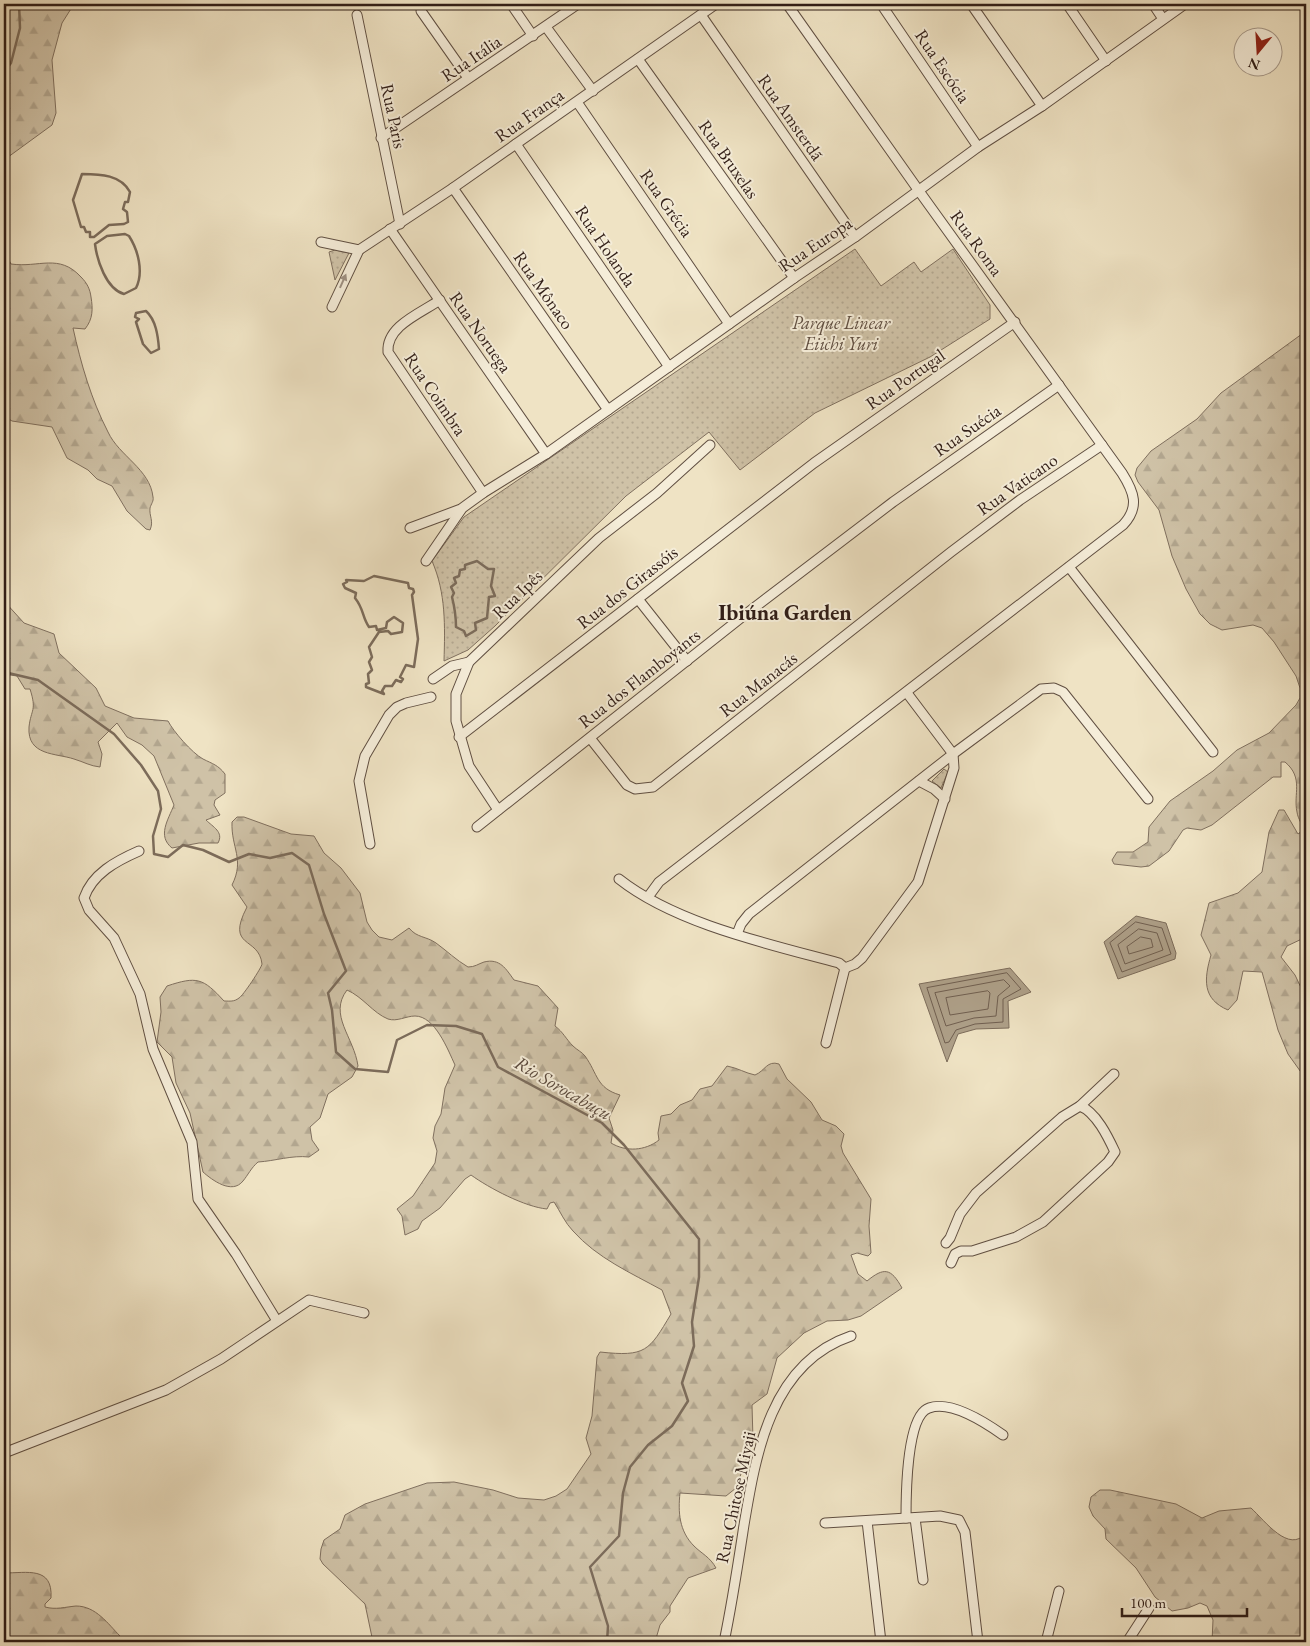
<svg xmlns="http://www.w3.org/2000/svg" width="1310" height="1646" font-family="'EB Garamond',serif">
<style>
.green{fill:url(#green-dots);stroke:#80705f}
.forest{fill:url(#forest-firs);stroke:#80705f}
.water{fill:#aea089;stroke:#7c6c5b}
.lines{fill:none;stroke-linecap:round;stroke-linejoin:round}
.shore{stroke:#705f50;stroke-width:1}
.stream{stroke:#7c6c5b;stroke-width:2.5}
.minor-casing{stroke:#604f42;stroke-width:11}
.minor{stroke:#f5edd9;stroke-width:9}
.oneway{fill:#9d9082}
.labels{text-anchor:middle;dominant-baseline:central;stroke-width:4;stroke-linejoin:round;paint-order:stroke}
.street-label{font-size:18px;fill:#311e17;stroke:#f5edd9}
.park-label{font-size:18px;font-style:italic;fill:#604f42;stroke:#f5edd9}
.water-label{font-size:19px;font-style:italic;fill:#5d4c3f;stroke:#f5edd9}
.district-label{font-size:22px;font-weight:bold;fill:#311e17;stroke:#f5edd9}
</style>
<defs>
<pattern id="green-dots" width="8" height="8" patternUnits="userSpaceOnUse" patternTransform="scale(1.25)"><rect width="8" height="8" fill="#cfc2a7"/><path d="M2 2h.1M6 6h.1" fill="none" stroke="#b2a68f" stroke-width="1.8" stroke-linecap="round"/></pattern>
<pattern id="forest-firs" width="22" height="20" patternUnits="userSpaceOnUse" patternTransform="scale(1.25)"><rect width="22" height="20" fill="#cfc2a7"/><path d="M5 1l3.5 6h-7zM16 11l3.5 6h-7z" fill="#b2a68f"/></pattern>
</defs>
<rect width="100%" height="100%" fill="#efe3c4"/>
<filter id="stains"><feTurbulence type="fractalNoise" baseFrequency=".004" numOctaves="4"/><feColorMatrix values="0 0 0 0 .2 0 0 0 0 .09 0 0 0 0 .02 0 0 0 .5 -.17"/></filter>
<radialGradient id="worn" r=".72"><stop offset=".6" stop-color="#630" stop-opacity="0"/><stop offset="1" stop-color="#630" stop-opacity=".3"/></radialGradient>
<g class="green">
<path d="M855,249L881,286L914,262L921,272L953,249L990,305V319L930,357L815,413L740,470L709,432L626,496L495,626L468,650L444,661C445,626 446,593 432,561L464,517Z"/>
<path d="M335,250L349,253L335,280L329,252Z"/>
<path d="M944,769L948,772L941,788L932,781Z"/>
</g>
<g class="forest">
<path d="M4,4H74L62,23L52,60L56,113L52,125L4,160Z"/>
<path d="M4,251L11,264C39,268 59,253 81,277C87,283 90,289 91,297C93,309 93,319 85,329L73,328C81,364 91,399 108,432C119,456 150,469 153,497C154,501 151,504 150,508C149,516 154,521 150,530L146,529L127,511L112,486L97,479L88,470L67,458L52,427L12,421L4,416Z"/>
<path d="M1306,331V937L1287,946L1281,957L1295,975L1306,998V1094L1303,1075L1288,1054L1278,1030L1262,972L1243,971L1237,1000L1228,1010C1202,999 1204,979 1211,955L1201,935L1209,903L1238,893L1262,872L1269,832L1279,810H1284L1298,834L1302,831C1303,823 1298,820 1297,812C1293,794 1304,778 1285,762H1281V777H1273L1212,825L1201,830L1187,828L1183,830L1169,851L1149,866L1141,867L1114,864L1112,860L1117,852H1133L1148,842L1149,827L1170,801L1213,771L1237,750L1269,733L1296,705L1300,698V688L1296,676L1274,642L1262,628L1253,625L1222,630L1210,624L1200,614L1186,589L1172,556L1159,510L1138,482L1135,475L1137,468L1151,451L1197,419L1221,393Z"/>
<path d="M4,601L24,623L54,634L59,653L96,688L105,706L134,718L168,721C173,731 192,753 203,759C213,764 218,765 225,774V793L215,800L214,805L220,815L206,820C213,827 224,832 218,843H199L172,848C157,836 168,820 174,805L154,756L142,745L127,737L117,723L98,742L102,754L100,767C90,766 84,762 74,759C56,753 27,756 29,727C31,709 37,711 30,689H25L17,676L4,674Z"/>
<path d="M237,817H244L291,834L314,836L324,853L341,868L360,893L367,922L372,930L379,937L392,940L409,928C417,938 426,936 436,943C447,951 456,960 468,967C475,967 478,964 484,962C500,958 506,969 514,980L538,986L558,1008L555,1026C563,1032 566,1039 573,1046C577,1050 582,1052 585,1056C598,1074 596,1088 620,1095L609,1118L613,1130L611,1143C626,1152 645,1151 659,1140L658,1133L661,1116L671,1114L680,1105L692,1100L700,1089L712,1086L727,1066C738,1068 745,1073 755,1075C765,1071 767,1060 779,1064L787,1079L811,1102L822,1120L836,1126L844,1134L841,1146L843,1153L871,1199L869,1226L871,1253L868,1256L857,1253L851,1255L858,1274L867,1281C884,1267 891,1268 902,1288L861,1316L848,1320L827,1321L804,1333L777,1358L767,1394L752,1405L753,1440L736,1488L726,1496L680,1493C678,1512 679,1531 694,1546C702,1554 710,1557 716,1568L688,1578L670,1606V1612L660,1625L655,1642H373L365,1604L323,1564L320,1559L321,1549L324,1540L340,1529L345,1515L365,1504L427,1483L454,1482L493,1490L518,1498L544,1500L556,1496L567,1489L591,1454L586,1438L592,1416L597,1357L600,1352C646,1357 649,1351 671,1314L662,1290C631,1273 597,1258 573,1231C565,1223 560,1211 554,1202L550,1203L547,1209C525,1207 489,1188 471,1175L465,1179L440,1208L422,1221L418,1229L405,1235L402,1216L397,1209L413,1196L435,1163L437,1151L433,1138L435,1126L441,1114L445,1088L455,1065C448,1050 435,1016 415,1016C406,1016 397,1022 388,1019C373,1013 363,997 347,990C328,1015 354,1037 358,1066L352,1077L328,1094L320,1118L310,1127L312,1140L319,1150L309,1157C292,1155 275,1161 258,1162C251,1168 248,1175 243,1181C232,1195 212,1180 203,1172L190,1113L176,1083L172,1057L157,1042L161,1012L160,997L167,986C197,976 203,978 224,1001C230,1001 234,1002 239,998C243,996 262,967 262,964C259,936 225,949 247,907L232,885C245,859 231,848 232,822Z"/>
<path d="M1100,1490H1110L1176,1504L1202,1518L1219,1511L1251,1508C1265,1521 1289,1554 1306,1533V1642H1212L1213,1620L1207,1606L1200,1603L1188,1608L1172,1611L1155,1597L1136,1568L1106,1539L1105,1529L1093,1516L1089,1507L1091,1497Z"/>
<path d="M4,1573C27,1573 53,1566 51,1598L45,1604V1607C56,1610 65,1607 76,1606C96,1606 108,1624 120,1636L123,1642H4Z"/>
</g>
<g class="water">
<path d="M1136,916L1166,923L1176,953L1175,959L1118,979L1104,942Z"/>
<path d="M1010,968L1031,992L1008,1001L1009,1028L976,1029L958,1034L947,1062L919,984Z"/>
</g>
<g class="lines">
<g class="shore">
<path d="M1136,922L1162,928L1171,954L1122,972L1110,943Z"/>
<path d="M1139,929L1157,933L1163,950L1125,964L1118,945Z"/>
<path d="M1141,937L1151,939L1153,947L1129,954L1127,947Z"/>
<path d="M1007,973L1021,989L1003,999V1022L975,1024L956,1030L949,1042L945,1043L927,988Z"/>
<path d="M1004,980L1010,986L998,996L996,1016L974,1018L946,1026L935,993Z"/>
<path d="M988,991L990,993L988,1009L950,1015L946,998Z"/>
</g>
<g class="stream">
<path d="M4,72L11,63L20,28L19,4"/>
<path d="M82,174C101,174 121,175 130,192L128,202H125L123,209L127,212L128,222L124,224L109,225L94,237H90V232H86L84,227H81L73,200Z"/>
<path d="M125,234L129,236C138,250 144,272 136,288L124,294C106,289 97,260 95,244L107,236Z"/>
<path d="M146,311C156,320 158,336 159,349L151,353L143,344L136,322L139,319L135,317L136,313Z"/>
<path d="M477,561L488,569H494L491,586L495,596L489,597L487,618L475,623L476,630L466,636L464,631L456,627C456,617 454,605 452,597L454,593L451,587L456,583L454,578L459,576L460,570L465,569V565Z"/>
<path d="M374,576L408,583L409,588L413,589L414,592L412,595L418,639L414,667L406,665L400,677L403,679L401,682L396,680L392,686H385L382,691L384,694L366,687V684L369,683L368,674L372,670L369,662L372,657L369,647L379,632L388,631L391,634L402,632L403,623L394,617L387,622L386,628L377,630L376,626L369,627C362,617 364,609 355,598L356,593L345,588L343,584L347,582L346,580L364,581Z"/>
<path d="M4,672L38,680L114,734L141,765L158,791L161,809L153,836L154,854L168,857L183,845L203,850L229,862L249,854L270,858L292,853L309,865L324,914L346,971L328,993L332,1010L336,1052L355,1069L388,1072L397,1040L427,1025L456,1026L482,1034L498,1067L602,1123L624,1145L699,1239V1277L692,1322L694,1346L682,1383L688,1401L672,1426L648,1445L630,1467L623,1493L619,1536L590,1567L608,1626L607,1642"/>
</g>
<g class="minor-casing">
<g id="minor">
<path d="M511,4L533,36"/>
<path d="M881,4L978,147"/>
<path d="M971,4L1042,106"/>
<path d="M1067,4L1106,61"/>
<path d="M1153,4L1163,19"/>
<path d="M421,11L468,78"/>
<path d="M357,15L400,224"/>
<path d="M701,15L855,237"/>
<path d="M546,27L593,91"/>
<path d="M638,59L794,278"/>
<path d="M577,102L729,324"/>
<path d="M381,138L578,4"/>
<path d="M516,144L669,367"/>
<path d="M453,188L608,410"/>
<path d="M390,229L546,454"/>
<path d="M321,242L359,250"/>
<path d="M440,300C421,313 386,326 388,352L483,493"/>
<path d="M332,307L359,250L453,188L716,4"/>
<path d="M410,528L461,509L483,493L546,454L794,278L855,237L978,147L1042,106L1185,4"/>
<path d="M426,561L461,510"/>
<path d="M1069,567L1213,752"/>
<path d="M638,599L687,661"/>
<path d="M433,679L452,666L469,662"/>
<path d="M459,737L814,463L1015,322"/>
<path d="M590,738L627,785L635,789L653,787L951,552L1020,500L1102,445"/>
<path d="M919,781L934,789L945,799"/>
<path d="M498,810L469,766L456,721V694L469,662L599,538L657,493L710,445"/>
<path d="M477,827L742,617L893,502L1059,385"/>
<path d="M370,844L359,781L365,756L389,715L397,707L406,703L431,697"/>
<path d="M139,851C116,861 92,874 84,898L89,910L114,938L140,994L153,1049L192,1142L198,1199L236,1254L277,1321"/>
<path d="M619,879C676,924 769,944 839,963L845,968"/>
<path d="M648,897L659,882L1123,525C1140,507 1134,492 1122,473L919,191L787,4"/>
<path d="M737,934L741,924L749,914L953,754L1041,689L1054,688L1063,692L1148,799"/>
<path d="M845,968L855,964L862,958L918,882L954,768L953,754L907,693"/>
<path d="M826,1043L845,968"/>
<path d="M946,1243L950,1238L960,1214L976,1193L1062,1117L1080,1106L1114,1074"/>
<path d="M951,1263L955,1254L961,1251H972L1016,1237L1043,1222L1108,1162L1115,1152C1108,1137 1096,1112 1080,1106"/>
<path d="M4,1453L166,1390L221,1359L309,1300L364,1313"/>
<path d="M906,1518C906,1497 906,1415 929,1408C951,1400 986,1423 1003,1435"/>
<path d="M915,1518L923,1580"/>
<path d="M867,1521L881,1642"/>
<path d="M825,1523L940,1516L959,1520L965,1532L978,1642"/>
<path d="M724,1642C732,1604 738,1564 744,1525C756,1453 771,1363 851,1336"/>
<path d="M1046,1642L1059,1591"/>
<path d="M1127,1642L1149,1608"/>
</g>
</g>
<use href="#minor" class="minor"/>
</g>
<defs><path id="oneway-solid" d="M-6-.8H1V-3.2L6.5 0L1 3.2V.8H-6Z" transform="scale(1.25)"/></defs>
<use class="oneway" href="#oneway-solid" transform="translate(343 281) rotate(-66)"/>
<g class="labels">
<g class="street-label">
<text transform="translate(471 58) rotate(-34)">Rua Itália</text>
<text transform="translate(943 66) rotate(56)">Rua Escócia</text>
<text transform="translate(529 115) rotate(-35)">Rua França</text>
<text transform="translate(394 116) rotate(78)">Rua Paris</text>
<text transform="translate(791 117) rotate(55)">Rua Amsterdã</text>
<text transform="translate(729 159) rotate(55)">Rua Bruxelas</text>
<text transform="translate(667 203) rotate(55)">Rua Grécia</text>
<text transform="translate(977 243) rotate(54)">Rua Roma</text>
<text transform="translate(815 244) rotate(-34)">Rua Europa</text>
<text transform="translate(606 246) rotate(56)">Rua Holanda</text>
<text transform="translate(544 290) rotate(55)">Rua Mônaco</text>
<text transform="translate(481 332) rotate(55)">Rua Noruega</text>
<text transform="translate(905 379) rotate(-35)">Rua Portugal</text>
<text transform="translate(436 394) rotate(56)">Rua Coimbra</text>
<text transform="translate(967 430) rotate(-35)">Rua Suécia</text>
<text transform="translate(1017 484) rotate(-35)">Rua Vaticano</text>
<text transform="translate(627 587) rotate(-38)">Rua dos Girassóis</text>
<text transform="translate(517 594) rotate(-44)">Rua Ipês</text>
<text transform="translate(639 678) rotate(-38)">Rua dos Flamboyants</text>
<text transform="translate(758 684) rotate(-38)">Rua Manacás</text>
<text transform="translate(735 1497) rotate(-78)">Rua Chitose Miyaji</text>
</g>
<g class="park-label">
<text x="841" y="322">Parque Linear<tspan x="841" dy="21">Eiichi Yuri</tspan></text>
</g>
<g class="water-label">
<text transform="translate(563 1088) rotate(30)">Rio Sorocabuçu</text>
</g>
<g class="district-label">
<text x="785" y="612">Ibiúna Garden</text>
</g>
</g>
<rect width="1310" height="1646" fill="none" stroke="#efe3c4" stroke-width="20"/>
<rect x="5" y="5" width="1300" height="1636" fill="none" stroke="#311e17" stroke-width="2.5"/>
<rect x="10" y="10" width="1290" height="1626" fill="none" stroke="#311e17"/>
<g transform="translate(1258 52) rotate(198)"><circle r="24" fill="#f5edd9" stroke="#a79a8b"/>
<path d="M0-4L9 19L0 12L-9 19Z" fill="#8f2418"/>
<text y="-8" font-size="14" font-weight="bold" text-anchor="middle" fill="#311e17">N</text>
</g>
<path d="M1122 1608v8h125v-8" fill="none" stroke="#311e17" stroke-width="2.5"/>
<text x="1130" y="1608" font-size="15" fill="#311e17" stroke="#f5edd9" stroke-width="4" paint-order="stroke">100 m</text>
<rect width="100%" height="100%" filter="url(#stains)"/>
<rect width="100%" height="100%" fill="url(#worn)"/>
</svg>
